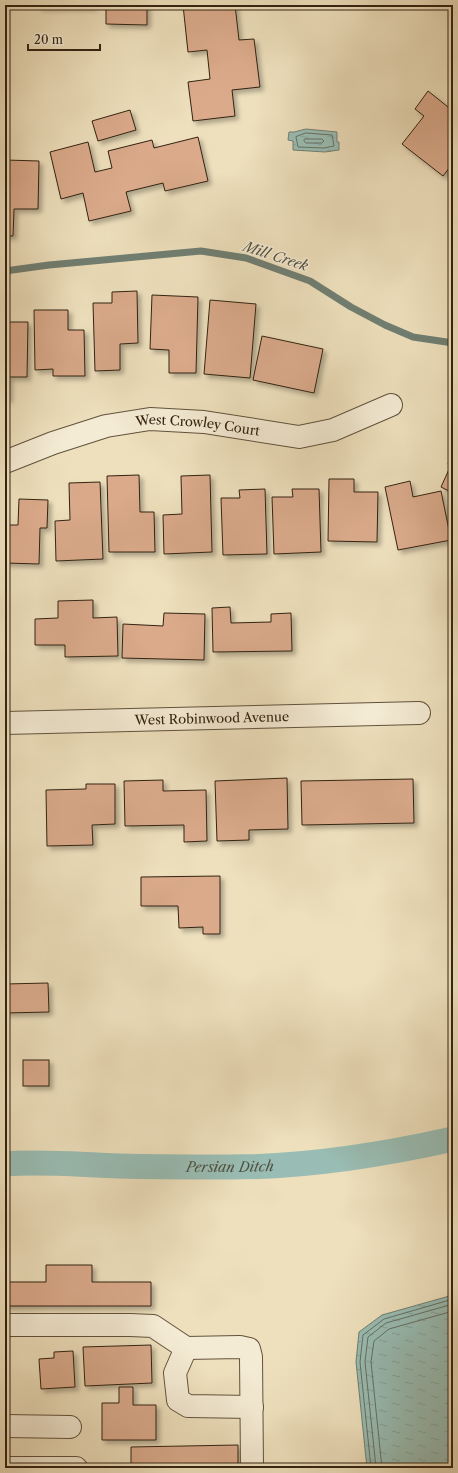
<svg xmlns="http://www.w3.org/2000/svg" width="458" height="1473" font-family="'Libre Caslon Text',serif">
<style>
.water{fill:url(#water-ripples);stroke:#707f73}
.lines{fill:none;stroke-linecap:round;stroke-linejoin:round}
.shore{stroke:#667062;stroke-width:1}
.stream{stroke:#707f73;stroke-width:7}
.canal{stroke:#99bdb4;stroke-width:25}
.building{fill:#daaa8b;stroke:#322311;filter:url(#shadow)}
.minor-casing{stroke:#61523c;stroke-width:24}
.minor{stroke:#f4ebd4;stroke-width:22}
.labels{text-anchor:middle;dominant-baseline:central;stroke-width:3;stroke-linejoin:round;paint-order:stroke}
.street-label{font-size:13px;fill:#322311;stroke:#f4ebd4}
.water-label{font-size:14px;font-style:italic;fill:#515142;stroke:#f4ebd4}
</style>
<defs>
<pattern id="water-ripples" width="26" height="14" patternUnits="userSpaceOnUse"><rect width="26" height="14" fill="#99bdb4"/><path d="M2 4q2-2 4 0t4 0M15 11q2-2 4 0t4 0" fill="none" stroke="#84a29a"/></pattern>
<filter id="shadow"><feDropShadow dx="3.5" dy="3.5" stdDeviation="2" flood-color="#0004"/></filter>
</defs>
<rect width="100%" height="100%" fill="#eee0bd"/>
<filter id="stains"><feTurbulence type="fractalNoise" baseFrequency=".005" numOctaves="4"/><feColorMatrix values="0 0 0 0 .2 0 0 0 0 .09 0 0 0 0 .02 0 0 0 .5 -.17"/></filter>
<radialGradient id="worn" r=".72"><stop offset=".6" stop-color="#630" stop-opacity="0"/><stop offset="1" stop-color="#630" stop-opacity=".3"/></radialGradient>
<g class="water">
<path d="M306,129L337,132V142H339V150L325,152L293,150V141L288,140L289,132H294Z"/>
<path d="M453,1295V1468H367L356,1362L359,1332L382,1315Z"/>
</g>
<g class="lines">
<g class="shore">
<path d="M306,133L332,135L334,146L324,148L298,147L296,137Z"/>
<path d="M305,139H322L324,141L322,143H306L304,141Z"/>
<path d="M371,1468L360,1362L363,1335L384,1319L453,1299"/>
<path d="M376,1468L365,1362L368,1337L386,1323L453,1304"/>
<path d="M382,1468L371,1362L374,1341L389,1329L453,1311"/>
</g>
<path class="stream" d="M5,271L49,265L201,251L246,258L310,281L351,307L385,325L413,337L453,343"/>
<path class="canal" id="s1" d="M5,1164C43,1161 82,1165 120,1166C154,1167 188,1167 223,1167C300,1168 377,1156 453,1139"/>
</g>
<g class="building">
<rect x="39" y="5" width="54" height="2"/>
<path d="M106,5H147V25L106,24Z"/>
<path d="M183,5H235L239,40L254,39L260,87L232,90L235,116L193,121L188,82L210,79L207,50L188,52Z"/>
<path d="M428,91L453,111V163L443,176L402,144L424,116L415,109Z"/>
<path d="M130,110L136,130L98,141L92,121Z"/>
<path d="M198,137L208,181L165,191L163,183L126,192L131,211L89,221L83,193L61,199L50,152L88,142L95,172L112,168L108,151L152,140L154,148Z"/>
<path d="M5,160L39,161L38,209H14L13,236H5Z"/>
<path d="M137,291L138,343L120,344V370L95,371L93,303H112V292Z"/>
<path d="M152,295L198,297L196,373H169V350L150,349Z"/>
<path d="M210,300L256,304L250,378L204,374Z"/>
<path d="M34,310H68V330H84L85,376H53V369L35,370Z"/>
<path d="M5,322H28L27,377H9V399H5Z"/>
<path d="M262,336L323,349L314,393L253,380Z"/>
<path d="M453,454V493L441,487L451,465L448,464Z"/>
<path d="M139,475L140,512H154L155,552H109L107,476Z"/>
<path d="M210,475L212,552L164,554L163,515L182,514L181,476Z"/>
<path d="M329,479H354V492H378L377,542L328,541Z"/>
<path d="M410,481L413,497L441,491L451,540L398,550L385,487Z"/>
<path d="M100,482L103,559L56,561L55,521L70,520L69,483Z"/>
<path d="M265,489L267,554L223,555L221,498H240L239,490Z"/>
<path d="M292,489H319L321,552L274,554L272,497H293Z"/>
<path d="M19,499L48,500L47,528H40L39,564L5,563V525H18Z"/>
<path d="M93,600V618L117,617L118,656L65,657V645H35V619L58,618V601Z"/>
<path d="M230,607L231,623L271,622V614L291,613L292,651L213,652L212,608Z"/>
<path d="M164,613L205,614L204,660L122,658L123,624L163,626Z"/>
<path d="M287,778L288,829L249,830V840L217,841L215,781Z"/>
<path d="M413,779L414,823L302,825L301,781Z"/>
<path d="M163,780V791L206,790L207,841L184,842V825L125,826L124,781Z"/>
<path d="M86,784H115V824L92,825L93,845L47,846L46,790L86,789Z"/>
<path d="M220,876V934H203V927L179,928L178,906H141V877Z"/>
<path d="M48,983L49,1012L5,1013V984Z"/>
<rect x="23" y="1060" width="26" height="26"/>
<path d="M46,1265H92V1282H151V1306H5V1282H46Z"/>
<path d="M151,1345L152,1383L85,1386L83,1347Z"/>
<path d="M73,1351L75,1387L41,1389L39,1359L54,1358V1352Z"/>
<path d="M119,1387H133V1405H156V1440H102V1403H119Z"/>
<path d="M238,1445V1468H131V1447Z"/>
</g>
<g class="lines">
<g class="minor-casing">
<g id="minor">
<path id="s2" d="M5,462L53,443L106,426L150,419L204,422L299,437L333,430L391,405"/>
<path id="s3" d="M5,723L419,713"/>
<path d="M5,1325H130L153,1326L186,1348L240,1347L249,1349L251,1357L252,1468"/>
<path d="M186,1348L175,1373L178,1400L188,1406L252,1407"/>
<path d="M5,1426L70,1427"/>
<path d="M6,1468H76"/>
</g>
</g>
<use href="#minor" class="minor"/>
</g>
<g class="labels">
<g class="street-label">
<text stroke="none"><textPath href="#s2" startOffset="200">West Crowley Court</textPath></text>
<text stroke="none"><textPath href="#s3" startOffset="207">West Robinwood Avenue</textPath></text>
</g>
<g class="water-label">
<text transform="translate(276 256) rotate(18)">Mill Creek</text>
<text stroke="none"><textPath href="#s1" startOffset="225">Persian Ditch</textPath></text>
</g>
</g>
<rect width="458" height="1473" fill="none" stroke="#eee0bd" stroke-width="20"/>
<rect x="6" y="6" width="446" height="1461" fill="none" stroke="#322311" stroke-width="2"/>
<rect x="10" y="10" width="438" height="1453" fill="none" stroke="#322311"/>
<path d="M28 44v6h72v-6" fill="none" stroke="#322311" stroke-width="2"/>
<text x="34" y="44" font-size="12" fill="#322311" stroke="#f4ebd4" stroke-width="3" paint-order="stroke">20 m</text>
<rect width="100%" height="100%" filter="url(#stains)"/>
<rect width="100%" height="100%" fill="url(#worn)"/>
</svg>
